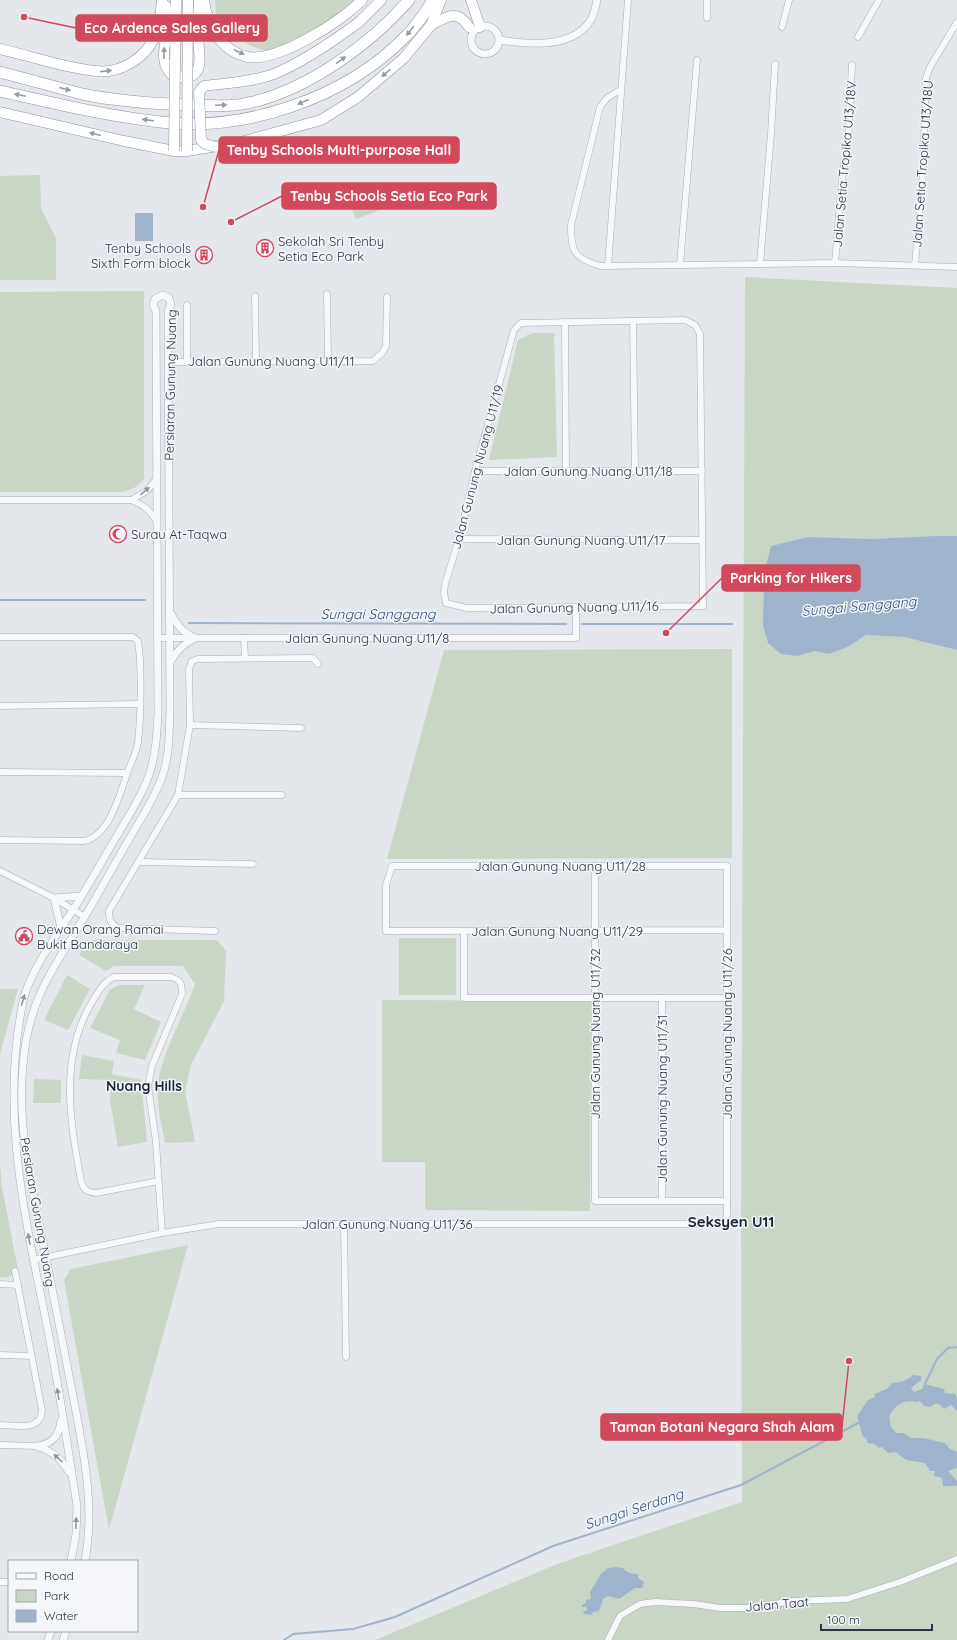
<svg xmlns="http://www.w3.org/2000/svg" width="957" height="1640" font-family="Quicksand,sans-serif">
<style>
.green{fill:#c9d6c5}
.water{fill:#9fb4cc}
.lines{fill:none;stroke-linecap:round;stroke-linejoin:round}
.stream{stroke:#9fb4cc;stroke-width:2}
.minor-casing{stroke:#a9aeb7;stroke-width:7}
.tertiary-casing{stroke:#a9aeb7;stroke-width:8}
.trunk-casing{stroke:#8b94a3;stroke-width:11}
.motorway-casing{stroke:#8b94a3;stroke-width:12}
.minor{stroke:#f7f8fa;stroke-width:6}
.tertiary{stroke:#f7f8fa;stroke-width:7}
.trunk{stroke:#fff;stroke-width:10}
.motorway{stroke:#fff;stroke-width:11}
.trunk-bridge-casing{stroke:#8b94a3;stroke-width:11;stroke-linecap:butt}
.trunk-bridge{stroke:#fff;stroke-width:10}
.oneway{fill:#959aa2}
.oneway2{fill:#9196a0}
.labels{text-anchor:middle;dominant-baseline:central;stroke-width:3;stroke-linejoin:round;paint-order:stroke}
.street-label{font-size:13px;fill:#2b3445;stroke:#f4f6f9}
.poi-label{font-size:13px;fill:#2b3445;stroke:#f4f6f9;text-anchor:start}
.water-label{font-size:14px;font-style:italic;fill:#34527a;stroke:#f4f6f9}
.neighbourhood-label{font-size:14px;font-weight:bold;fill:#1d2536;stroke:#f4f6f9}
.quarter-label{font-size:15px;font-weight:bold;fill:#1d2536;stroke:#f4f6f9}
.leader{fill:none;stroke:#d1495b;stroke-width:1.5}
.callout-dot{fill:#d1495b;stroke:#f4f6f9;stroke-width:1.5}
.callout{fill:#d1495b;stroke:#d1495b;stroke-width:1.5}
.callout-label{font-size:14px;text-anchor:middle;font-weight:bold;fill:#fff}
</style>
<rect width="100%" height="100%" fill="#e4e7ec"/>
<g class="green">
<path d="M215,0H355C339,19 313,31 291,42C286,44 280,48 274,50C257,54 223,32 217,15C215,11 216,5 215,0Z"/>
<path d="M40,175L41,208L56,238V280H0V176Z"/>
<path d="M373,188L382,209L356,219L348,198Z"/>
<path d="M745,277L957,288V536L870,539L786,543L771,546C763,578 760,611 768,643L798,656L815,651L829,654L848,647L866,635L904,637L957,650V1640H375L557,1564L742,1502L741,1220Z"/>
<path d="M144,291V479L136,487L123,492H0V292Z"/>
<path d="M533,333H554L557,457L489,460L518,340Z"/>
<path d="M732,649V858L387,859L444,650Z"/>
<rect x="399" y="938" width="57" height="57"/>
<path d="M88,940H217L226,951L224,1001L191,1065L185,1091L195,1142L165,1143C162,1125 156,1104 158,1085C160,1057 185,1013 195,984L183,966H114L106,971L79,955Z"/>
<path d="M67,975L90,989L68,1030L44,1020Z"/>
<path d="M118,985H145L134,1009L161,1022L145,1060L116,1053L120,1040L90,1028L110,990Z"/>
<path d="M0,989H18L0,1054Z"/>
<path d="M382,1000L591,1001L590,1211L425,1210V1162H382Z"/>
<path d="M82,1055L114,1061L112,1074L141,1080L147,1142L118,1147L110,1100L111,1080L79,1079Z"/>
<path d="M34,1079L61,1080V1103H33Z"/>
<path d="M0,1166L2,1187L18,1270L7,1278L0,1277Z"/>
<path d="M188,1245L109,1530L64,1280L71,1269Z"/>
</g>
<g class="water">
<rect x="135" y="213" width="18" height="28"/>
<path d="M936,536H957V650L904,637L866,635L848,647L829,654L815,651L798,656L781,654L768,643L763,625L764,573L771,546L808,537L870,539Z"/>
<path d="M913,1375L921,1376V1380L911,1388L914,1392L922,1389L925,1384L944,1389L945,1393L955,1394L957,1398V1411L951,1405L944,1409L939,1404H934L931,1407L924,1406L920,1401L917,1402C903,1399 896,1404 889,1416L891,1427L896,1433H904L911,1438H923L945,1443L950,1449L957,1452V1468L948,1471L957,1481V1486H943L942,1478L934,1476L935,1471H930L925,1463L906,1460L896,1452L888,1453L882,1447L879,1448L874,1444L868,1443L866,1438L863,1437L857,1416L868,1400L875,1397L874,1394L887,1389L892,1383C899,1383 909,1380 913,1375Z"/>
<path d="M616,1567L623,1568C626,1572 633,1575 638,1574V1578L644,1582L642,1588H635L619,1599L608,1596L603,1599L599,1611L593,1612L591,1615L584,1614L583,1612L587,1610V1607H582V1605L586,1603V1600L591,1599L590,1592L601,1574L608,1568Z"/>
</g>
<g class="lines">
<g class="stream">
<path d="M0,600H145"/>
<path d="M189,623L566,624"/>
<path d="M582,624H732"/>
<path d="M924,1386L937,1359L948,1348L957,1347"/>
<path d="M284,1640L293,1634L353,1629L395,1617L553,1546L741,1485L860,1422"/>
</g>
<g class="minor-casing">
<g id="minor">
<path d="M707,0V18"/>
<path d="M782,27L789,0"/>
<path d="M858,37L879,0"/>
<path d="M620,90L607,98L600,107L571,225C571,252 574,258 600,266L835,263L957,267"/>
<path d="M835,263L842,178L848,141L852,65"/>
<path d="M760,264L771,134L775,64"/>
<path d="M680,265L697,60"/>
<path d="M915,265L923,173L926,78L930,67L957,22"/>
<path d="M608,266L628,0"/>
<path d="M327,294L328,361"/>
<path d="M255,296L256,361"/>
<path d="M187,305V362"/>
<path d="M685,320L695,325L700,334L703,606L467,608L446,603L444,593L445,584L459,539L475,471L514,330L521,323Z"/>
<path d="M633,321L635,471"/>
<path d="M565,322L566,471"/>
<path d="M168,362L373,361L382,353L386,346L387,297"/>
<path d="M475,471H702"/>
<path d="M0,500H131C144,505 150,510 157,522"/>
<path d="M131,500L147,491L157,478"/>
<path d="M459,539L702,540"/>
<path d="M0,637H133L138,641C142,666 141,716 138,742C137,752 131,762 128,771C120,793 110,836 84,841L0,840"/>
<path d="M158,638H576V607"/>
<path d="M244,638L245,658"/>
<path d="M0,706L139,704"/>
<path d="M190,725L301,728"/>
<path d="M0,772L127,773"/>
<path d="M178,795H282"/>
<path d="M139,862L253,864"/>
<path d="M595,866V1201H727"/>
<path d="M0,871L54,898L85,917"/>
<path d="M215,931L118,928C110,924 109,919 109,911L178,795L190,725L189,669L192,661L198,659L313,658L318,664"/>
<path d="M464,931V998H727"/>
<path d="M662,998V1201"/>
<path d="M159,1181L96,1193C87,1192 84,1190 81,1181C70,1121 59,1057 92,1002C98,992 103,982 114,977H171C181,980 182,984 182,994L152,1066L148,1086L156,1142L162,1233"/>
<path d="M344,1224L346,1357"/>
<path d="M33,1260L162,1233L219,1224H718L724,1221L727,1216V866H392L386,885V931L727,930"/>
<path d="M0,1284L18,1285"/>
<path d="M0,1355L31,1356"/>
<path d="M0,1425C17,1425 41,1432 42,1410L15,1271"/>
<path d="M0,1445L36,1446"/>
<path d="M0,1582H9"/>
<path d="M608,1640L620,1616L640,1604L655,1602L694,1604L720,1608H747L793,1601L847,1599L900,1582L957,1559"/>
</g>
</g>
<g class="tertiary-casing">
<g id="tertiary">
<circle cx="485" cy="40" r="14"/>
<path d="M500,40C529,45 575,49 592,18C594,13 596,6 597,0"/>
<path d="M170,612C177,625 182,632 195,638"/>
<path d="M170,662C177,650 184,644 195,638"/>
<path d="M61,928L54,898L81,896"/>
<path d="M36,1446C52,1451 61,1458 69,1472"/>
<path d="M38,1446C53,1443 59,1436 61,1421"/>
<path d="M71,1561L76,1534L77,1506C67,1443 58,1379 45,1316C23,1209 0,1106 24,997C34,965 55,938 73,910C89,885 103,859 118,834C129,815 142,796 149,775C156,755 157,733 158,713L156,311L153,305L155,299L163,295L169,298L171,304L168,311L170,710C169,732 170,755 162,777C155,797 142,817 131,836C115,863 100,891 84,918C52,970 28,1001 23,1065C17,1125 31,1184 43,1242C53,1295 64,1348 74,1401C84,1454 95,1507 85,1561"/>
<path d="M48,1640L51,1631"/>
<path d="M63,1640L66,1631"/>
</g>
</g>
<g class="trunk-casing">
<g id="trunk">
<path d="M204,0C207,25 220,51 248,57C278,62 342,21 362,0"/>
<path d="M471,0L480,27"/>
<path d="M166,6C166,13 167,21 167,28C166,45 158,63 173,76C209,84 198,54 198,35C197,23 198,11 199,0"/>
<path d="M358,23L381,0"/>
<path d="M431,25C448,16 457,9 469,27"/>
<path d="M0,49C31,56 64,68 96,71C121,74 148,57 156,33C160,23 161,11 162,0"/>
<path d="M175,63L176,0"/>
<path d="M0,112L124,141L174,151H187L241,142L321,120L358,97L404,58L431,25L441,0"/>
</g>
</g>
<g class="motorway-casing">
<g id="motorway">
<path d="M0,72C27,79 55,87 82,94C116,101 159,104 194,105C211,106 231,107 248,103C306,91 371,44 409,0"/>
<path d="M0,91C53,103 106,116 160,122C246,132 346,98 406,36C417,26 425,12 433,0"/>
</g>
</g>
<use href="#minor" class="minor"/>
<use href="#tertiary" class="tertiary"/>
<use href="#trunk" class="trunk"/>
<use href="#motorway" class="motorway"/>
<g class="trunk-bridge-casing">
<g id="trunk-bridge">
<path d="M216,147L205,144L201,140L199,92L204,86C227,83 252,82 274,74C303,62 332,42 358,23"/>
<path d="M174,151L175,63"/>
<path d="M187,151L188,0"/>
</g>
</g>
<use href="#trunk-bridge" class="trunk-bridge"/>
</g>
<defs><path id="oneway-solid" d="M-6-.8H1V-3.2L6.5 0L1 3.2V.8H-6Z"/></defs>
<g class="oneway">
<use href="#oneway-solid" transform="translate(410 31) rotate(128)"/>
<use href="#oneway-solid" transform="translate(239 52) rotate(25)"/>
<use href="#oneway-solid" transform="translate(164 53) rotate(-87)"/>
<use href="#oneway-solid" transform="translate(341 60) rotate(-36)"/>
<use href="#oneway-solid" transform="translate(106 71) rotate(-7)"/>
<use href="#oneway-solid" transform="translate(386 73) rotate(139)"/>
<use href="#oneway-solid" transform="translate(65 89) rotate(15)"/>
<use href="#oneway-solid" transform="translate(20 95) rotate(-168)"/>
<use href="#oneway-solid" transform="translate(303 102) rotate(158)"/>
<use href="#oneway-solid" transform="translate(221 105) rotate(-3)"/>
<use href="#oneway-solid" transform="translate(148 120) rotate(-171)"/>
<use href="#oneway-solid" transform="translate(95 134) rotate(-166)"/>
</g>
<g class="oneway2">
<use href="#oneway-solid" transform="translate(145 491) rotate(-40)"/>
<use href="#oneway-solid" transform="translate(23 1000) rotate(-74)"/>
<use href="#oneway-solid" transform="translate(29 1239) rotate(-101)"/>
<use href="#oneway-solid" transform="translate(58 1394) rotate(-99)"/>
<use href="#oneway-solid" transform="translate(58 1458) rotate(-138)"/>
<use href="#oneway-solid" transform="translate(76 1523) rotate(-88)"/>
</g>
<defs>
<g id="building-ring" transform="scale(0.9)"><circle r="9.5" fill="#f4f6f9" stroke="#d1495b" stroke-width="1.5"/><path d="M-4-6H4V6H1V3H-1V6H-4ZM-2.5-4.3h1.7v1.8h-1.7ZM.8-4.3h1.7v1.8H.8ZM-2.5-1h1.7V.8h-1.7ZM.8-1h1.7V.8H.8Z" fill="#d1495b"/></g>
<g id="mosque-ring" transform="scale(0.9)"><circle r="9.5" fill="#f4f6f9" stroke="#d1495b" stroke-width="1.5"/><path d="M3.5-4.9A6 6 0 1 0 3.5 4.9A5 5 0 1 1 3.5-4.9Z" fill="#d1495b"/></g>
<g id="civic-ring" transform="scale(0.9)"><circle r="9.5" fill="#f4f6f9" stroke="#d1495b" stroke-width="1.5"/><path d="M-.6-6.5H3V-4.5H.6V-3L4-1V1h2V6H-6V1h2V-1L-.6-3ZM-1.2 2.5V6h2.4V2.5Z" fill="#d1495b"/></g>
</defs>
<g fill-rule="evenodd">
<use href="#building-ring" x="265" y="248"/>
<use href="#building-ring" x="204" y="255"/>
<use href="#mosque-ring" x="118" y="534"/>
<use href="#civic-ring" x="24" y="936"/>
</g>
<g class="labels">
<g class="street-label">
<text transform="translate(844 164) rotate(-85)">Jalan Setia Tropika U13/18V</text>
<text transform="translate(922 164) rotate(-86)">Jalan Setia Tropika U13/18U</text>
<text x="271" y="361">Jalan Gunung Nuang U11/11</text>
<text transform="translate(170 385) rotate(-89)">Persiaran Gunung Nuang</text>
<text transform="translate(477 467) rotate(-75)">Jalan Gunung Nuang U11/19</text>
<text x="588" y="471">Jalan Gunung Nuang U11/18</text>
<text x="581" y="540">Jalan Gunung Nuang U11/17</text>
<text transform="translate(574 607) rotate(-1)">Jalan Gunung Nuang U11/16</text>
<text x="367" y="638">Jalan Gunung Nuang U11/8</text>
<text x="560" y="866">Jalan Gunung Nuang U11/28</text>
<text x="557" y="931">Jalan Gunung Nuang U11/29</text>
<text transform="translate(595 1034) rotate(-90)">Jalan Gunung Nuang U11/32</text>
<text transform="translate(727 1034) rotate(-90)">Jalan Gunung Nuang U11/26</text>
<text transform="translate(662 1099) rotate(-90)">Jalan Gunung Nuang U11/31</text>
<text transform="translate(38 1212) rotate(80)">Persiaran Gunung Nuang</text>
<text x="387" y="1224">Jalan Gunung Nuang U11/36</text>
<text transform="translate(777 1604) rotate(-5)">Jalan Taat</text>
</g>
<g class="poi-label">
<text x="278" y="241">Sekolah Sri Tenby<tspan x="278" dy="15">Setia Eco Park</tspan></text>
<text x="191" y="248" text-anchor="end">Tenby Schools<tspan x="191" dy="15">Sixth Form block</tspan></text>
<text x="131" y="534">Surau At-Taqwa</text>
<text x="37" y="929">Dewan Orang Ramai<tspan x="37" dy="15">Bukit Bandaraya</tspan></text>
</g>
<g class="water-label">
<text transform="translate(859 606) rotate(-5)">Sungai Sanggang</text>
<text x="378" y="614">Sungai Sanggang</text>
<text transform="translate(634 1509) rotate(-18)">Sungai Serdang</text>
</g>
<g class="neighbourhood-label">
<text x="144" y="1086">Nuang Hills</text>
</g>
<g class="quarter-label">
<text x="731" y="1221">Seksyen U11</text>
</g>
</g>
<path class="leader" d="M24 17L76 28M203 207L219 150M231 222L282 196M666 633L722 578M849 1361L842 1427"/>
<g class="callout-dot">
<circle cx="24" cy="17" r="4"/>
<circle cx="203" cy="207" r="4"/>
<circle cx="231" cy="222" r="4"/>
<circle cx="666" cy="633" r="4"/>
<circle cx="849" cy="1361" r="4"/>
</g>
<g class="callout">
<rect x="76" y="15" width="191" height="26" rx="4"/>
<rect x="219" y="137" width="240" height="26" rx="4"/>
<rect x="282" y="183" width="214" height="26" rx="4"/>
<rect x="722" y="565" width="138" height="26" rx="4"/>
<rect x="601" y="1414" width="241" height="26" rx="4"/>
</g>
<g class="callout-label">
<text x="172" y="33">Eco Ardence Sales Gallery</text>
<text x="339" y="155">Tenby Schools Multi-purpose Hall</text>
<text x="389" y="201">Tenby Schools Setia Eco Park</text>
<text x="791" y="583">Parking for Hikers</text>
<text x="722" y="1432">Taman Botani Negara Shah Alam</text>
</g>
<rect x="8" y="1560" width="130" height="72" fill="#f4f6f9" stroke="#a4a8b1"/>
<rect x="16" y="1573" width="20" height="6" fill="#f7f8fa" stroke="#a4a8b1"/>
<text x="44" y="1580" font-size="12" fill="#2b3445">Road</text>
<rect x="16" y="1590" width="20" height="12" fill="#c9d6c5" stroke="#a4a8b1"/>
<text x="44" y="1600" font-size="12" fill="#2b3445">Park</text>
<rect x="16" y="1610" width="20" height="12" fill="#9fb4cc" stroke="#a4a8b1"/>
<text x="44" y="1620" font-size="12" fill="#2b3445">Water</text>
<path d="M821 1624v6h111v-6" fill="none" stroke="#2b3445" stroke-width="2"/>
<text x="827" y="1624" font-size="12" fill="#2b3445" stroke="#f4f6f9" stroke-width="3" paint-order="stroke">100 m</text>
</svg>
